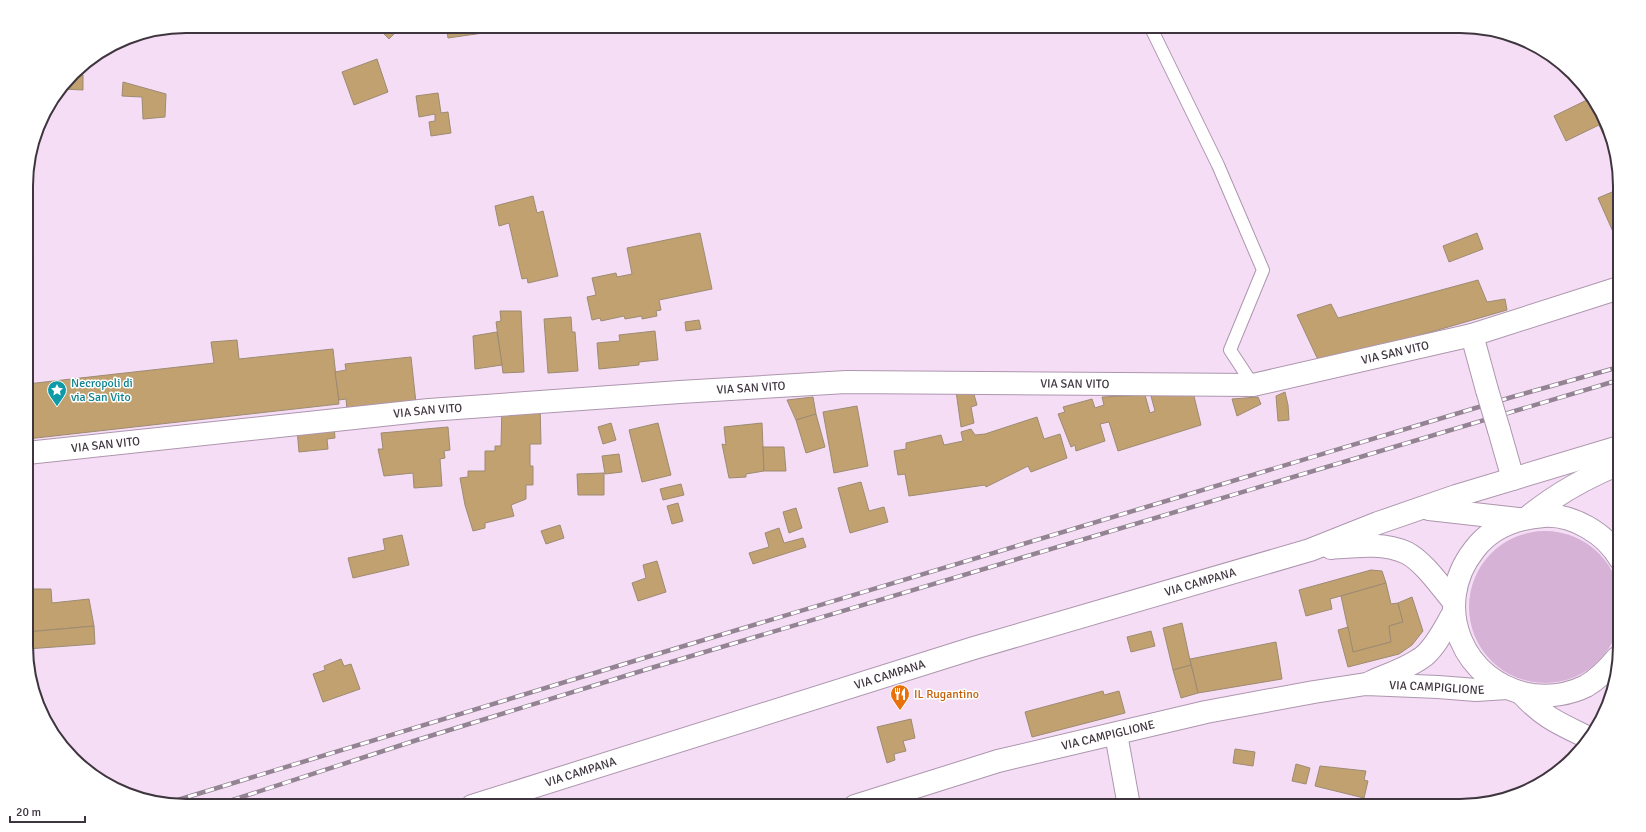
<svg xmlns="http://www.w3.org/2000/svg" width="1646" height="832" font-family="Signika,sans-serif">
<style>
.green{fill:#d5b2d6}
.building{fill:#c2a171;stroke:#9d8b71}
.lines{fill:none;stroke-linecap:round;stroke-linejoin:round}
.lane-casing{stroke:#ad96ae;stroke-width:14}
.street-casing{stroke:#ad96ae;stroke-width:24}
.secondary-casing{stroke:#ad96ae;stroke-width:24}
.lane{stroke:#fff;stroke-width:12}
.street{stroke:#fff;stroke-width:22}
.secondary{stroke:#fff;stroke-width:22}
.rail-casing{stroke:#938393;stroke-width:4.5}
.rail{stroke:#fff;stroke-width:3;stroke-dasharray:9;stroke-linecap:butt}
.street-bridge-casing{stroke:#ad96ae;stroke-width:24;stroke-linecap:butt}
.street-bridge{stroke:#fff;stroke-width:22}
.labels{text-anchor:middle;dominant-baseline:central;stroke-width:3;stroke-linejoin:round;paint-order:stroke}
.street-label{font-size:12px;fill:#3f353f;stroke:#fff}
.culture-label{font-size:12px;fill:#0d838f;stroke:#fff;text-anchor:start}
.food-label{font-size:12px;fill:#c56008;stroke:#fff;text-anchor:start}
.rim{fill:none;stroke:#3f353f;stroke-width:2}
</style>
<rect width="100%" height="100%" fill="#f5ddf6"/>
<circle class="green" cx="1545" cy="607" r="76"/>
<g class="building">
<path d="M382,26H402L389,39L379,29Z"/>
<path d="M446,26H481L483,33L448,38Z"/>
<path d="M1528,42H1530L1539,48L1533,51Z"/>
<path d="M377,59L388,92L354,105L342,72Z"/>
<path d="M73,75H83V90L62,89Z"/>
<path d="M123,82L166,94L165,117L143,119L142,97L122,96Z"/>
<path d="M438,93L441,113L448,112L451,133L431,136L429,122L435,121V114L419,117L416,96Z"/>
<path d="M1593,97L1606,132L1603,134L1599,125L1566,141L1554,116Z"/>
<path d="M1619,189V232L1614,234L1598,198Z"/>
<path d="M533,196L537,213L543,211L558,276L528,283L527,278L522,279L509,223L499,226L495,206Z"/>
<path d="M700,233L712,289L659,300L661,310L656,311L657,316L642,319V316L625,319L624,316L601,321L600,318L592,320L587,297L596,295L592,278L616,273L617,277L632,274L627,248Z"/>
<path d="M1477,233L1483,249L1449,262L1443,246Z"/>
<path d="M1478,280L1487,302L1505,299L1507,310L1320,364L1297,315L1331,304L1338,318Z"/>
<path d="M500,311H521L524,372L503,373L496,322L501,321Z"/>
<path d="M571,317L572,332H575L578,371L548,373L544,319Z"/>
<path d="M699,320L701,329L686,331L685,322Z"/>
<path d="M655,331L658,360L639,362V365L599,369L597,343L620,341L619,335Z"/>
<path d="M497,332L502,365L475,369L473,336Z"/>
<path d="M237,340L239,359L333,349L339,404L27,439V384L214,363L211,342Z"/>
<path d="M411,357L416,403L347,410L346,399L339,400L335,372L346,370L345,364Z"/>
<path d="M956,391H973L977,405L971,407L974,423L961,427Z"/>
<path d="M1160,392H1193L1201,425L1118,451L1109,422L1100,424L1105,441L1076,451L1075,445L1071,447L1058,414L1065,412L1063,407L1092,399L1095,408L1104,405L1102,397L1145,395L1150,413L1155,411L1151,396Z"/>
<path d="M1285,392L1288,405L1289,420L1278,421L1276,396Z"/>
<path d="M813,397L816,414L796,420L787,400Z"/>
<path d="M1258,397L1261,404L1237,416L1232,399Z"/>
<path d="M540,404L541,444H530V466H533V485H526V499L511,505L514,516L485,523V528L473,531L465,505L460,478L468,477V471H485V451H495V446H501L502,405Z"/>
<path d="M857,406L868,466L834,473L823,412Z"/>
<path d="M816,414L825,447L806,453L796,420Z"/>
<path d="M1037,417L1044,439L1060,434L1067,458L1031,472L1028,466L986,487L985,485L909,496L905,474L898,475L894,451L906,449V443L941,435L944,445L963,441L961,432L971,429L975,435L985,434Z"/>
<path d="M611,423L616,440L603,444L598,427Z"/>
<path d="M658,423L671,475L642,482L629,430Z"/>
<path d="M762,423L764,471L746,474V477L729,478L722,444L726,445L724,427Z"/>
<path d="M334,425L335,438L327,439L328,449L299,452L297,429Z"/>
<path d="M448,427L450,450L444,451L445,458L440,459L442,486L414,488L413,473L384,476L378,449H383L381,433Z"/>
<path d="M763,447H784L786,471H764Z"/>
<path d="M619,454L622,472L605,474L602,456Z"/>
<path d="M604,473V495H578L577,474Z"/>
<path d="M861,482L869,511L884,507L888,522L850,533L838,488Z"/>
<path d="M681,484L684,495L663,500L660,489Z"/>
<path d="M678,503L683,521L672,524L667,506Z"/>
<path d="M796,508L802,528L789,533L783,512Z"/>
<path d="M560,525L564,538L546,544L541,531Z"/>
<path d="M779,528L784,543L803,538L806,547L753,564L749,553L769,547L765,533Z"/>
<path d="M402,535L409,565L353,578L348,558L385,550L383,539Z"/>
<path d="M657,561L666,592L638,601L632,583L646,578L643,565Z"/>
<path d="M1371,570L1382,571L1386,583L1330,599L1332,609L1306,616L1299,590Z"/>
<path d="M1386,583L1391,604L1398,603L1403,622L1389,626L1391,642L1353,652L1341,596Z"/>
<path d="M27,589H51L52,603L89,599L94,626L27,632Z"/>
<path d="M1412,597L1423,631L1412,645L1399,654L1348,667L1338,630L1348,627L1353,652L1391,642L1389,626L1403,622L1398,603Z"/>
<path d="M1182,623L1191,665L1173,670L1163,628Z"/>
<path d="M94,626L95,644L27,649V632Z"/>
<path d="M1151,631L1155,646L1131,652L1127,637Z"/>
<path d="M1276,642L1282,679L1198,693L1190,659Z"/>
<path d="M341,659L344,666L351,664L360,689L323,702L313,674L325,670L324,666Z"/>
<path d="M1191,665L1198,693L1181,698L1173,670Z"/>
<path d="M1103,691L1104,695L1119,691L1125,713L1032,737L1025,712Z"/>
<path d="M911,719L915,738L903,741L906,751L894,754L895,760L887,763L877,727Z"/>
<path d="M1235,749L1255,752L1253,766L1233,763Z"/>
<path d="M1296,764L1310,768L1306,784L1292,781Z"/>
<path d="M1320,766L1366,771L1364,780L1368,781L1364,798L1315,786Z"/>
</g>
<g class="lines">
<g class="lane-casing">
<path id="lane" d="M1150,26L1218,165L1263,270L1230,350L1253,385"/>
</g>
<g class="street-casing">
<g id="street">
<path d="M1487,390L1472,335L1619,288"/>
<path d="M1499,430L1513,479"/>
<path id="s1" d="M27,453L429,410L680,392L846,382L1253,385L1472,335"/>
<path d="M1116,734L1129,806"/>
</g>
</g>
<g class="secondary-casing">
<g id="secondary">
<path d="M1429,509L1518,519"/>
<path d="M1528,517C1555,495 1587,477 1619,464"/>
<path d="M1331,548C1355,546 1384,542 1407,553C1424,562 1441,587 1454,602"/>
<path d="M1617,658C1608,669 1598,679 1586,686C1570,694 1550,697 1533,695C1463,685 1430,606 1474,550C1491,527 1516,518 1544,516C1573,514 1606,534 1620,559"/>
<path d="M1371,682C1388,674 1409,668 1424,656C1437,645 1445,627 1454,612"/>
<path d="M1521,693C1544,718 1560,724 1589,738"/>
<path id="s2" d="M472,806L974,648L1310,550L1378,523L1456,496L1619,447"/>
<path id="s3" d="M855,806L998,761L1206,712L1314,692L1366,684L1438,687L1476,690L1507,688"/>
</g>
</g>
<use href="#lane" class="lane"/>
<use href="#street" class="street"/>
<use href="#secondary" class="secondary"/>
<g class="rail-casing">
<g id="rail">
<path d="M171,802L644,658L1512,397L1619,367"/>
<path d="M214,806L417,740L651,668L1619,380"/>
</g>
</g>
<use href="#rail" class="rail"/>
<g class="street-bridge-casing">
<path id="street-bridge" d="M1487,390L1499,430"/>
</g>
<use href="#street-bridge" class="street-bridge"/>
</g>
<defs>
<g id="sight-pin" transform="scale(1)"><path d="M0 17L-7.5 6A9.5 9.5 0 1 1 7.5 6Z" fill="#0f9aa8" stroke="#fff"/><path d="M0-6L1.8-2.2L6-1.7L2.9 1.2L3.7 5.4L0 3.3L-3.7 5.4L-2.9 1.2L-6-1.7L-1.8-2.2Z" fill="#fff"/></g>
<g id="restaurant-pin" transform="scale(1)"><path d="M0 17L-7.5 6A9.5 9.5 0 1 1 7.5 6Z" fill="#e8710a" stroke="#fff"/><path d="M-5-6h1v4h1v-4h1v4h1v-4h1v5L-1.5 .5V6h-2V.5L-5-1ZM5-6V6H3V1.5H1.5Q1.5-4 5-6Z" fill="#fff"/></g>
</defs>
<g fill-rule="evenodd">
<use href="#sight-pin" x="57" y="390"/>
<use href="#restaurant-pin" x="900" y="694"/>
</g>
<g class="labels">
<g class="street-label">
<text stroke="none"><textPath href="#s1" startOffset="1375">VIA SAN VITO</textPath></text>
<text stroke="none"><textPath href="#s1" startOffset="1051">VIA SAN VITO</textPath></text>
<text stroke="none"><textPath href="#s1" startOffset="727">VIA SAN VITO</textPath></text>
<text stroke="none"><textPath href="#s1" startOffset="403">VIA SAN VITO</textPath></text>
<text stroke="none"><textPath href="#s1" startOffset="79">VIA SAN VITO</textPath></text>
<text stroke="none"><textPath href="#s2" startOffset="762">VIA CAMPANA</textPath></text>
<text stroke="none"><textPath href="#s2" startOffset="438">VIA CAMPANA</textPath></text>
<text stroke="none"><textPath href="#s3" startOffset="597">VIA CAMPIGLIONE</textPath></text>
<text stroke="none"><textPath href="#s3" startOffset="263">VIA CAMPIGLIONE</textPath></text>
<text stroke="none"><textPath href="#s2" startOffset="114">VIA CAMPANA</textPath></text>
</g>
<g class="culture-label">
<text x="71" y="383">Necropoli di<tspan x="71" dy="14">via San Vito</tspan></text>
</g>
<g class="food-label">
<text x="914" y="694">IL Rugantino</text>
</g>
</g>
<path d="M0 0H1646V832H0ZM186 33H1460A153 153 0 0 1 1613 186V646A153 153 0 0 1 1460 799H186A153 153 0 0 1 33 646V186A153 153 0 0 1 186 33Z" fill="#fff" fill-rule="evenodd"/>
<path class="rim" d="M186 33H1460A153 153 0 0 1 1613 186V646A153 153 0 0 1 1460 799H186A153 153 0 0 1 33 646V186A153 153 0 0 1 186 33Z"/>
<path d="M10 816v6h75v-6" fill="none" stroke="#3f353f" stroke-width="2"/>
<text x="16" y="816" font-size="12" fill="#3f353f" stroke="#ffffff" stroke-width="3" paint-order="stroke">20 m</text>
</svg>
